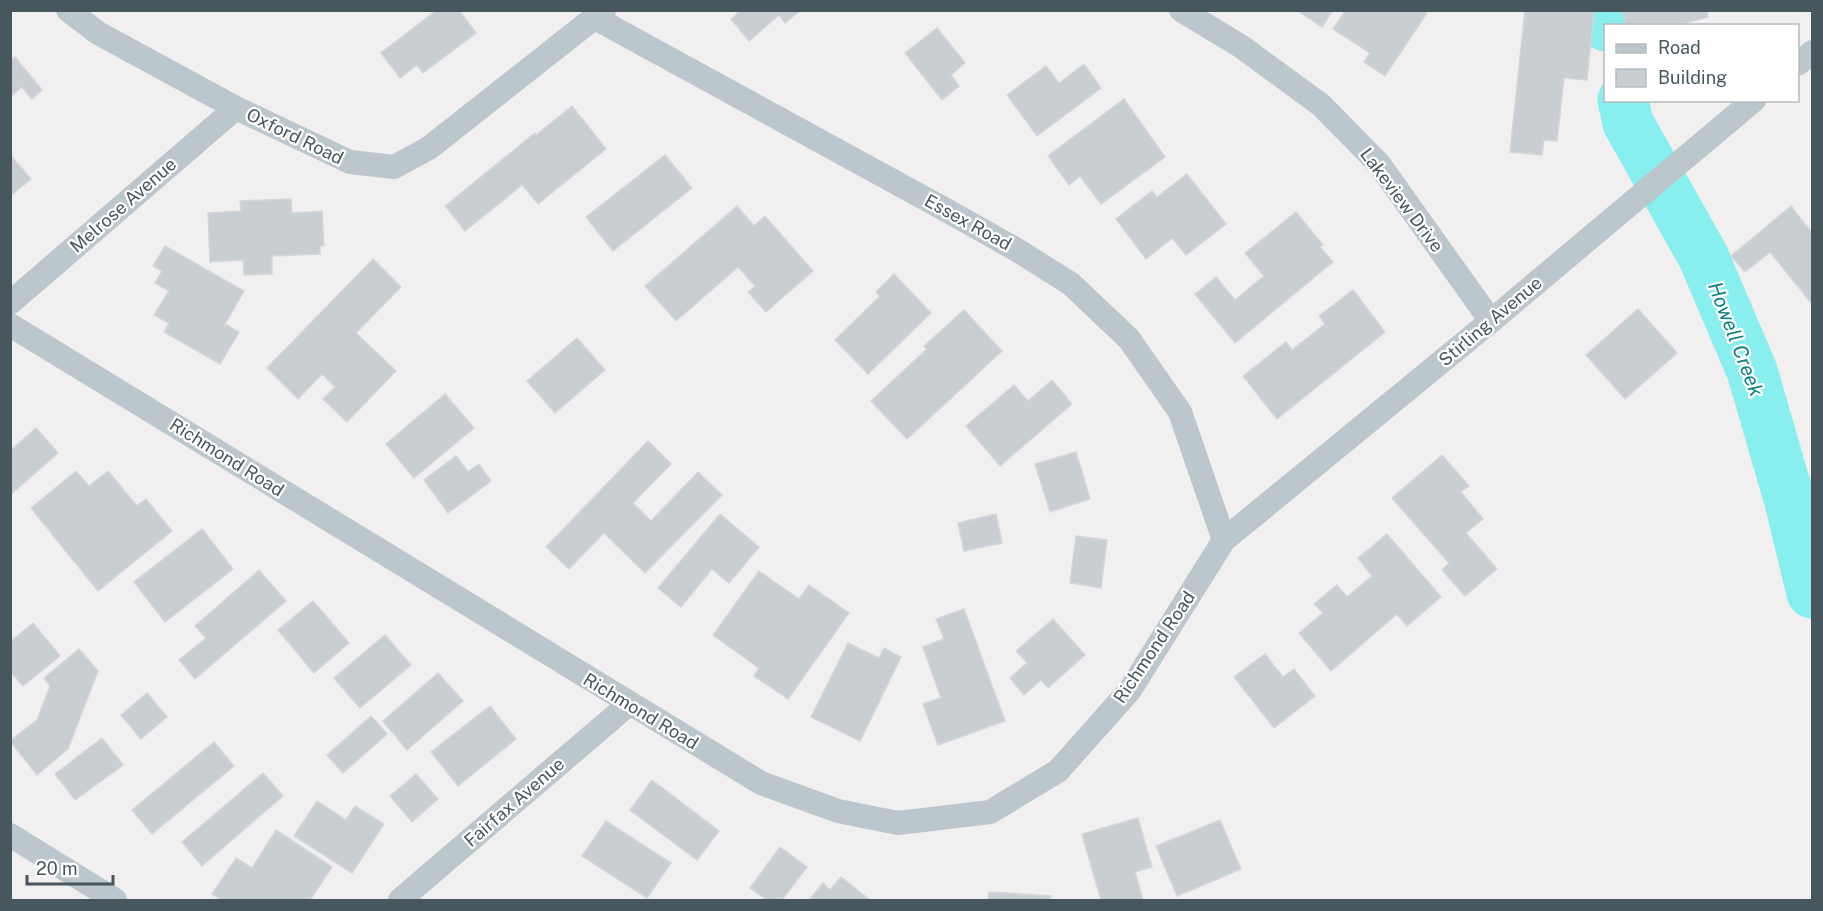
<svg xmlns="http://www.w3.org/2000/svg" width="1823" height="911" font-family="'Public Sans',sans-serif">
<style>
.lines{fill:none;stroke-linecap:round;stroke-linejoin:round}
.river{stroke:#89eeee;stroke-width:51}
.building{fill:#c9ced2;stroke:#d3d7db;stroke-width:1.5}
.minor{stroke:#bbc7cd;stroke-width:24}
.labels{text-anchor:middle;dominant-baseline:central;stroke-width:4.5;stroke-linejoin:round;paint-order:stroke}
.street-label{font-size:18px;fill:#47575d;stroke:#fff}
.water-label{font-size:20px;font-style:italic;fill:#0b7f80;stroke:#fff}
</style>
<rect width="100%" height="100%" fill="#f2eff0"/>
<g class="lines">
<g class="river">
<path d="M1603,10L1606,26"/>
<path d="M1623,100L1628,123L1703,256L1752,371L1790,502L1812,593"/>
</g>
</g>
<g class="building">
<path d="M437,10H459L476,33L423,73L417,65L400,78L381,53Z"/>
<path d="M741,10H801L785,23L779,15L749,41L731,19Z"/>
<path d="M1297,10H1333L1322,27Z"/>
<path d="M1346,10H1423L1427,13L1385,76L1364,62L1370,53L1333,29Z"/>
<path d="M1525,10L1594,12L1587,80L1564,78L1557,141L1544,140L1542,155L1510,152Z"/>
<path d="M1623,10H1707L1708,17L1675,26H1626Z"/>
<path d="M937,28L965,63L951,75L959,86L942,100L905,53Z"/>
<path d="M15,57L42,90L32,99L22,87L10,97V60Z"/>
<path d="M1084,64L1101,88L1037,136L1007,95L1046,66L1059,83Z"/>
<path d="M1124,99L1165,157L1101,204L1080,176L1069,185L1048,156Z"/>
<path d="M572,106L606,149L538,204L522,185L465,231L445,206L535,133L536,135Z"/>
<path d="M10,155L31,179L10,196Z"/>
<path d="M665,155L692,188L613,251L586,217Z"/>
<path d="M1187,174L1226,224L1186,255L1172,238L1146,259L1116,219L1152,191L1157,197Z"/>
<path d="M291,199L292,213L322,211L324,246H320V254L272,256V274L244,275L243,260L210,262L208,213L241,211L240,201Z"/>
<path d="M737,206L754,226L765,216L813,271L766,312L748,292L755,286L738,267L676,321L645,286Z"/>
<path d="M1791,206L1812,233V304L1770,252L1745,272L1731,256Z"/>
<path d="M1296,212L1323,245L1320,247L1333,262L1235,343L1195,294L1216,277L1235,300L1264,276L1245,253Z"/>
<path d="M165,246L244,291L225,324L239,332L220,364L164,332L169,323L154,315L169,291L155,283L162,271L153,266Z"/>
<path d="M373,259L401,287L356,333L396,371L347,422L323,399L335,387L322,374L298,399L267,368Z"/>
<path d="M894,274L931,313L868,374L835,340L880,296L876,292Z"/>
<path d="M1353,290L1385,332L1277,419L1243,376L1286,342L1292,350L1325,324L1319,316Z"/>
<path d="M1638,309L1677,353L1625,399L1586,355Z"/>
<path d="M964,310L1002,351L907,439L871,401L927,349L924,346Z"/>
<path d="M577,338L605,370L555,413L527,381Z"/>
<path d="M1052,380L1072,404L1000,466L966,426L1014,385L1028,401Z"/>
<path d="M445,394L474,428L414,478L386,444Z"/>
<path d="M36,428L58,453L10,495V451Z"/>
<path d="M648,441L671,464L633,503L651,521L698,472L722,495L645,573L604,533L569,569L546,547Z"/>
<path d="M1076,452L1090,499L1050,512L1035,464Z"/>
<path d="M1442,455L1469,486L1461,492L1483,519L1466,533L1497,569L1465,596L1442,570L1449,563L1392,498Z"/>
<path d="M456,456L468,472L479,464L491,481L448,513L424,480Z"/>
<path d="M76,471L89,486L108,471L137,506L146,499L172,531L98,591L31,508Z"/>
<path d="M720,514L759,547L729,583L712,569L681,607L658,588Z"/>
<path d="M996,514L1002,543L964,551L958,523Z"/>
<path d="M202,529L233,569L165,622L134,582Z"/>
<path d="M1387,534L1441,597L1407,626L1397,614L1331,671L1299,633L1323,613L1314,604L1337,585L1347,597L1372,576L1358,558Z"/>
<path d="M1076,536L1107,540L1101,588L1070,583Z"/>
<path d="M259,570L286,601L195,679L179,660L206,638L195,626Z"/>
<path d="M759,571L799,599L809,585L849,613L788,699L754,676L759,668L713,635Z"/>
<path d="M313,601L349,643L314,673L278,630Z"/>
<path d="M964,609L1005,721L938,745L923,704L941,698L923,647L944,639L936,619Z"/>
<path d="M1053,619L1085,655L1048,688L1041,680L1024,695L1010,678L1027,663L1016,651Z"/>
<path d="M33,623L60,656L23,686L10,671V642Z"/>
<path d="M385,635L411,665L360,708L334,678Z"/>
<path d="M848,643L879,658L884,648L901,657L860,741L811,717Z"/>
<path d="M79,649L98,671L68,749L37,775L10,741L37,720L50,686L44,678Z"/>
<path d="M1265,654L1283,677L1294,669L1315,696L1274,728L1234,677Z"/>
<path d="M438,673L463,701L407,750L383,721Z"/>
<path d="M147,693L167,717L141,739L121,715Z"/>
<path d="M490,706L516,739L458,786L431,752Z"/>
<path d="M371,716L387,734L343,773L327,755Z"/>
<path d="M102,738L123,765L75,800L55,774Z"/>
<path d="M214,742L234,766L152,834L132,810Z"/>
<path d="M263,773L283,796L202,866L182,842Z"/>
<path d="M416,774L438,799L412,822L390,796Z"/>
<path d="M652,780L719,831L697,860L630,810Z"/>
<path d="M317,801L346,820L355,806L384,824L352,873L294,836Z"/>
<path d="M1138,818L1152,867L1135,872L1143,900H1101L1082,834Z"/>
<path d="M1220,820L1241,869L1177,896L1156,846Z"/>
<path d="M606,821L671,863L647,898L582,856Z"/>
<path d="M276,830L332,867L310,900H222L212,894L236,858L252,868Z"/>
<path d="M780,847L807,867L782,900H767L750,888Z"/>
<path d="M841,877L870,900H809L823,883L830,890Z"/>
<path d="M989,892L1051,896L1050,900H988Z"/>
</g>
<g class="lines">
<g class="minor">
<path d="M68,10L98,33L236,108L350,162L394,167L429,148L604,10"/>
<path d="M1181,10L1242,47L1321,105L1379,164L1491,321"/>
<path d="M595,18L946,210L1017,250L1071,284L1129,339L1180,412L1224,540"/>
<path d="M1798,64L1812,52"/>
<path d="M10,303L236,108"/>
<path d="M10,325L761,783L838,811L898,823L990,812L1058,771L1130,690L1224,540L1491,321L1754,100"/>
<path d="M10,835L115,900"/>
<path d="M400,900L629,704"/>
</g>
</g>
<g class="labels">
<g class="street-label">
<text transform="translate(295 136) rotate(26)">Oxford Road</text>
<text transform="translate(1402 200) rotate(53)">Lakeview Drive</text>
<text transform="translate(123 205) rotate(-41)">Melrose Avenue</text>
<text transform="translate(968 222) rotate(29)">Essex Road</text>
<text transform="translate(1490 321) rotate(-40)">Stirling Avenue</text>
<text transform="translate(227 457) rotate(32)">Richmond Road</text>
<text transform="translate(1154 647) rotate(-56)">Richmond Road</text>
<text transform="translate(641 711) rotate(31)">Richmond Road</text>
<text transform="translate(514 802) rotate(-41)">Fairfax Avenue</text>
</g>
<g class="water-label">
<text transform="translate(1736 339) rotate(69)">Howell Creek</text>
</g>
</g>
<rect width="1823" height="911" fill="none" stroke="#47575d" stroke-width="24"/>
<rect x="1604" y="24" width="195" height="78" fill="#ffffff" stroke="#b5bcbe" stroke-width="1.5"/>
<rect x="1616" y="44" width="30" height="9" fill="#bbc7cd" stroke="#b5bcbe" stroke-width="1.5"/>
<text x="1658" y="54" font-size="18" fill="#47575d">Road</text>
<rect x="1616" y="69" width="30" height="18" fill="#c9ced2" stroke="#b5bcbe" stroke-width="1.5"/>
<text x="1658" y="84" font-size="18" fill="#47575d">Building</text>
<path d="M27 875v9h86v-9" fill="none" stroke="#47575d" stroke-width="3"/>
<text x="36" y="875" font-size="18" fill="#47575d" stroke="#ffffff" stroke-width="4.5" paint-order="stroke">20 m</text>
</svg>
